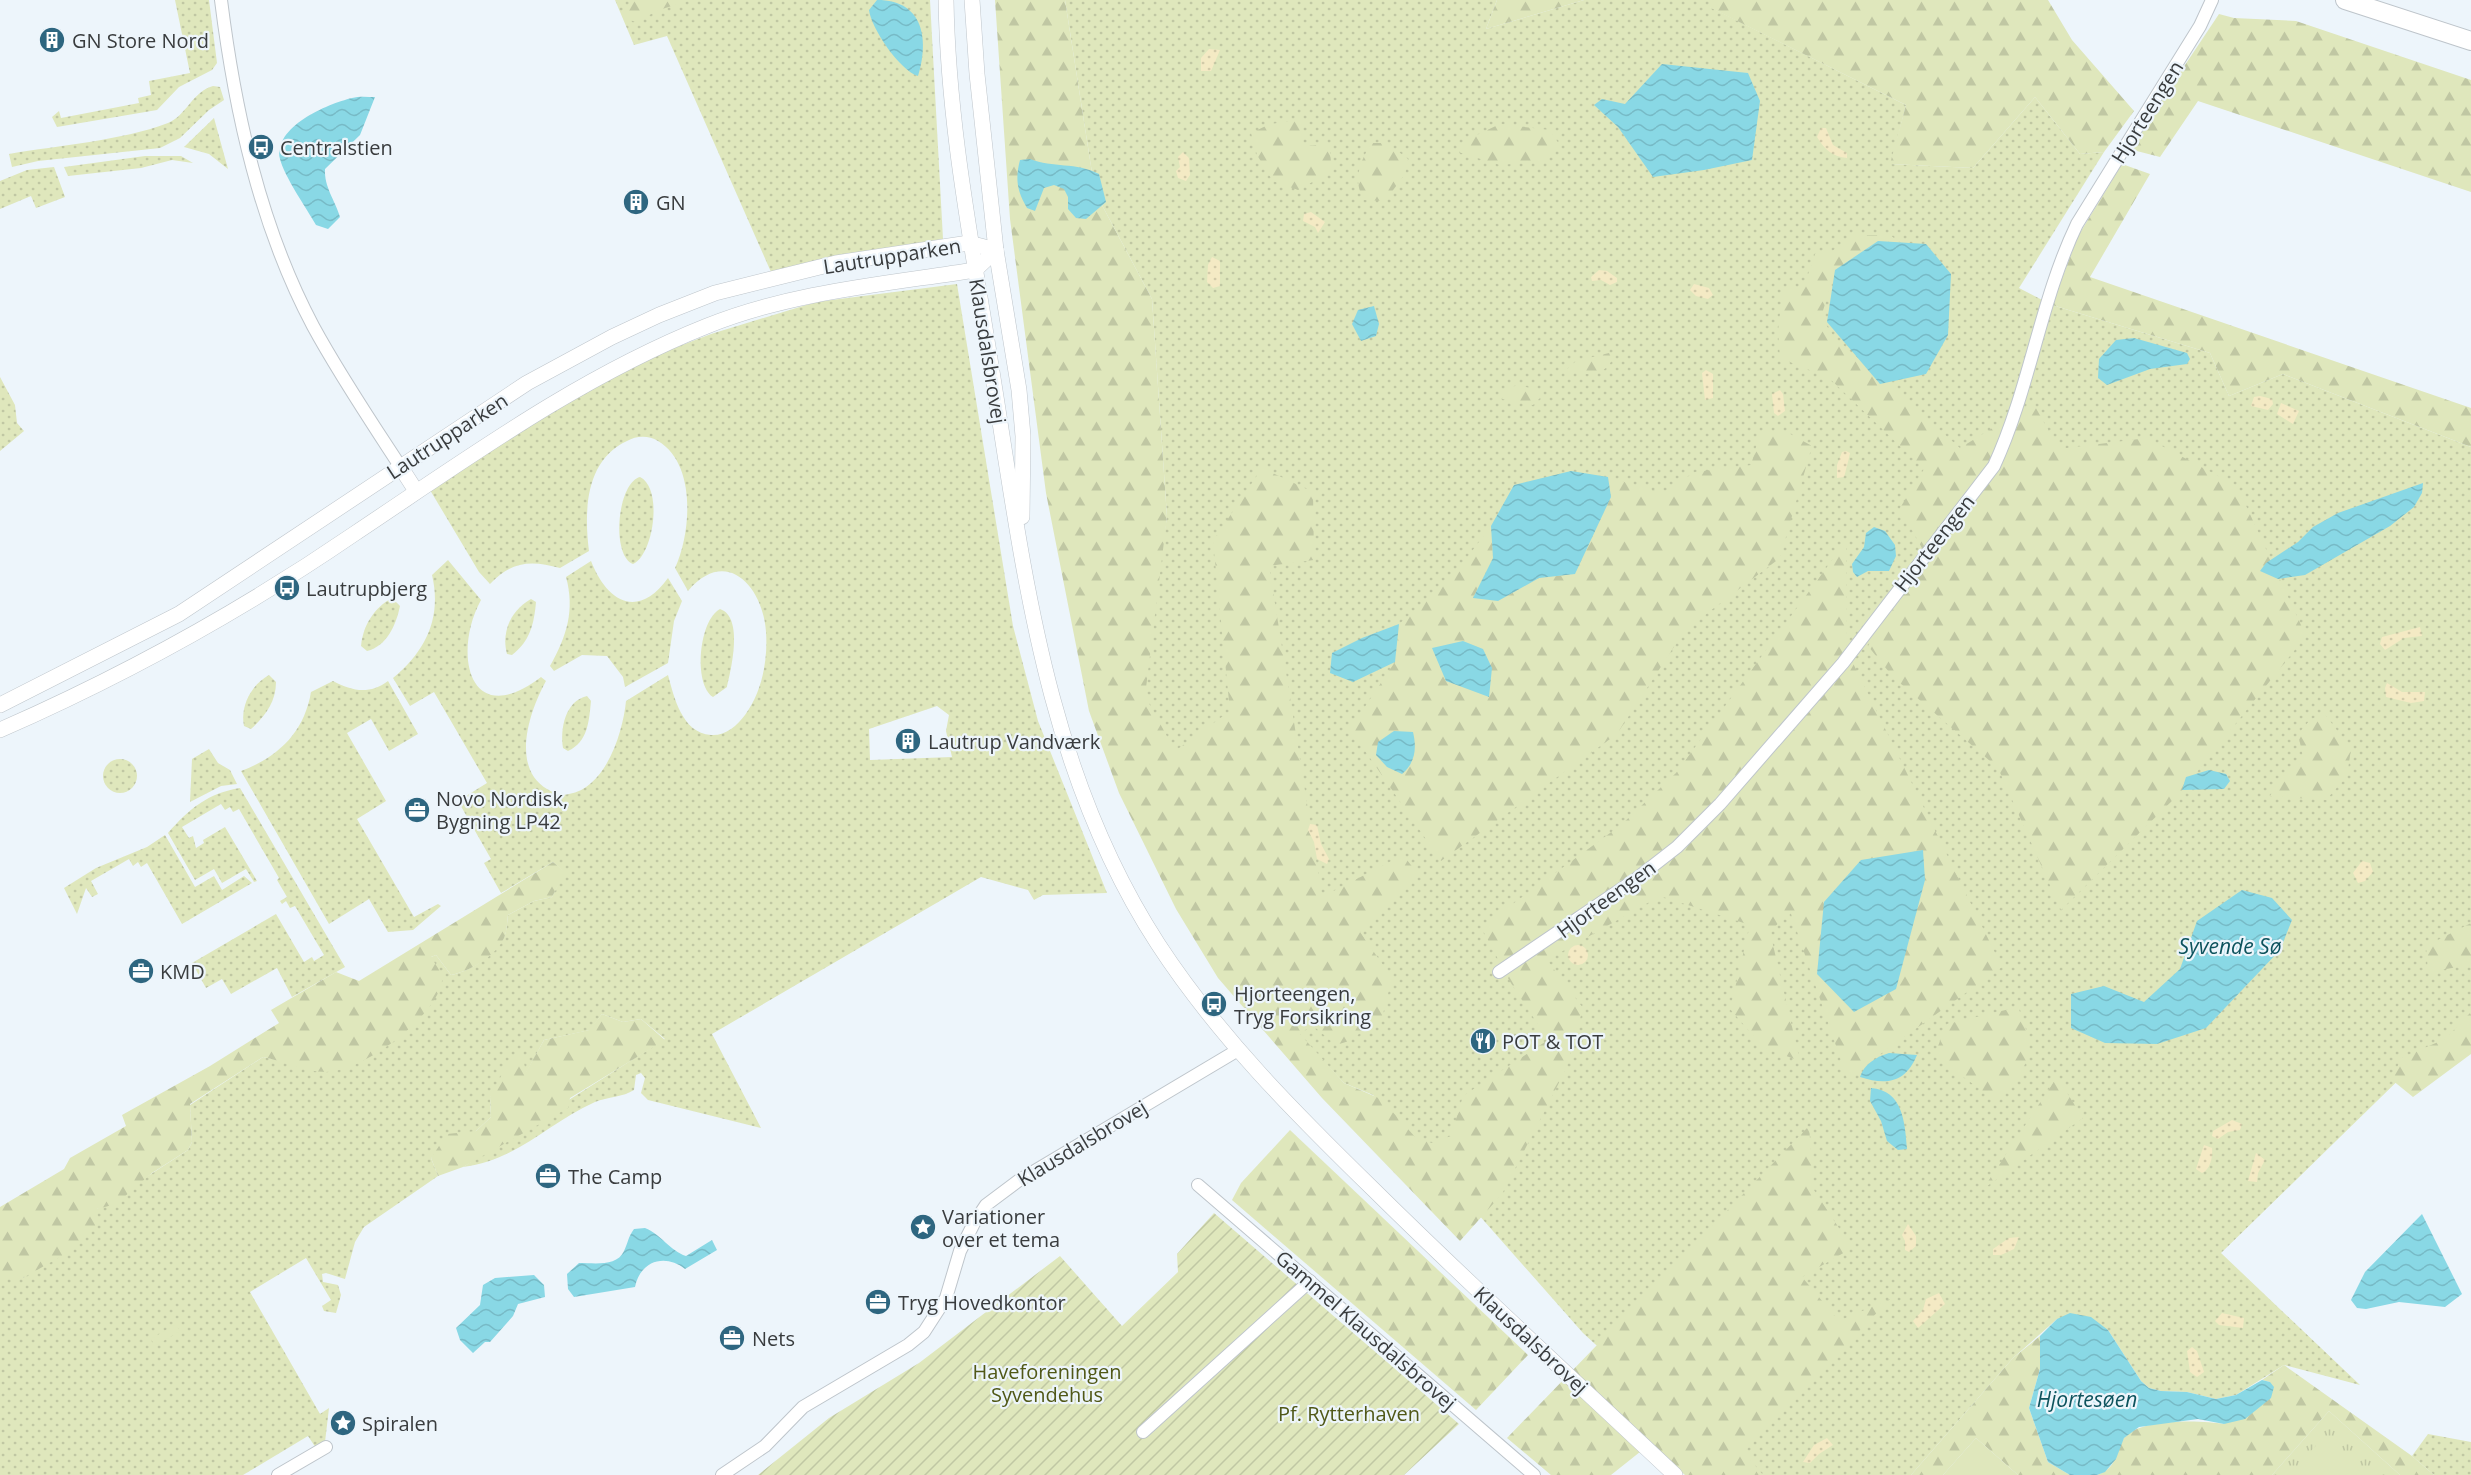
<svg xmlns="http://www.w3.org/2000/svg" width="2471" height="1475" font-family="'Open Sans',sans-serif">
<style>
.grass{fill:url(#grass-dots);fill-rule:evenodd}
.forest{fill:url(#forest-firs)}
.sand{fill:url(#sand-dots)}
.park{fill:url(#park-tufts)}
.garden{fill:url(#garden-furrows)}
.pitch{fill:#dfe7bc}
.water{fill:url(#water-waves)}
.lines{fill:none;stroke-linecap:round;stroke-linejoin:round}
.minor-casing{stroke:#bec5cb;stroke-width:14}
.tertiary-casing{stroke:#bec5cb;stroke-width:16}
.primary-casing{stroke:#bec5cb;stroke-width:20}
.minor{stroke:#fff;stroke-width:12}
.tertiary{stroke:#fff;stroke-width:15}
.primary{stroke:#fff;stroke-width:18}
.labels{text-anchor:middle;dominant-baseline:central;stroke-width:4.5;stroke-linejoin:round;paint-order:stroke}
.poi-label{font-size:20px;fill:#393c3e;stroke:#edf5fb;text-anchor:start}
.street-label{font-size:20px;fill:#393c3e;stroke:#edf5fb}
.park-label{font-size:20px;fill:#505817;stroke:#edf5fb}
.water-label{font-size:21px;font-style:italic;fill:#0d535d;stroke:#edf5fb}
</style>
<defs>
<pattern id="grass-dots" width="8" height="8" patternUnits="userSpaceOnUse" patternTransform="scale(1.5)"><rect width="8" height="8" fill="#dfe7bc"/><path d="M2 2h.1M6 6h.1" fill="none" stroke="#c0c7a3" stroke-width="1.8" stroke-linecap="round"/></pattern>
<pattern id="forest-firs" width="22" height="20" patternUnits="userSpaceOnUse" patternTransform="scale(1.5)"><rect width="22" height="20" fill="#dfe7bc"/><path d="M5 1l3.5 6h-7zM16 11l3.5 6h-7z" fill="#c0c7a3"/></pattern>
<pattern id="sand-dots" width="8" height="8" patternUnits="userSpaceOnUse" patternTransform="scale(1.5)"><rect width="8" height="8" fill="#f4eac4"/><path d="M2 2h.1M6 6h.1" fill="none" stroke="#d2caa9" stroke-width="1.8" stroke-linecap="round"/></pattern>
<pattern id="park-tufts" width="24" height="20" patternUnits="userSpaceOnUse" patternTransform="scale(1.5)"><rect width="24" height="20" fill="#dfe7bc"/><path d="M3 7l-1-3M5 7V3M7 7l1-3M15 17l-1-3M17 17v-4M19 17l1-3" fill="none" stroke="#c0c7a3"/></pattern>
<pattern id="garden-furrows" width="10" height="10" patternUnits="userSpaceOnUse" patternTransform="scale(1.5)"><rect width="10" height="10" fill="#dfe7bc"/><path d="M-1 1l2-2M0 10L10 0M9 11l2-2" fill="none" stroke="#c0c7a3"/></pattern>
<pattern id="water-waves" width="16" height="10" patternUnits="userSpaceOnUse" patternTransform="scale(1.5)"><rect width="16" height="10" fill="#89d8e5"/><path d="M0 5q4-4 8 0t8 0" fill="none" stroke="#77bac6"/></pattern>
</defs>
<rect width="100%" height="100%" fill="#edf5fb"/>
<g class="grass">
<path d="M175,0H209L217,63L212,70L179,87L157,110L57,127L52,117L59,111L61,118L139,103L138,98L151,95L149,81L190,73Z"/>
<path d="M615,0H930L943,239L771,272L667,36L634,45Z"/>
<path d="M1065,0H1497L1486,29L1584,0H1709L1710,7L1906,105L1891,164L1973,168L2035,97L2080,154L2104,152L2019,288L2052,305L2210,353L2229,396L2283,374L2471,447V1038L2417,1062L2221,1253L2360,1385L2284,1365L2236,1395L2216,1399L2187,1392L2161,1391L2149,1388L2141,1381L2108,1330L2057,1319L2013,1358L1911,1475H1738L1583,1333L1373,1095L1344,1083L1299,1035L1129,751L1167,517L1152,299L1095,192Z"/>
<path d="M213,86L220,87L224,100L209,110L180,138L160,148L38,161L12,167L9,154C60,145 120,141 168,123C186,116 193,91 213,86Z"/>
<path d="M214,118L228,169L209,154L184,147Z"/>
<path d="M145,156H181L193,163L172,160L141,168L68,176L64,167Z"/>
<path d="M54,167L65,197L36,208L31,196L0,209V181L27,170Z"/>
<path d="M957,284L1013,626L1038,721L1107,893L1043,895L1034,900L1028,890L981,877L712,1034L761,1128L648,1100L641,1093L645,1078L641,1073L636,1075L634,1090C623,1097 608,1097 595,1102C548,1123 516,1161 463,1167L665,1039L641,1019L623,1022L602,1014L590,1030L544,1040L526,1073L490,1097L491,1117L476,1131L431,1158L438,1176L364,1227L355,1242L345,1279L326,1273L322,1274L323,1282L338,1285L341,1295L336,1313L324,1311L322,1306L331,1300L306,1258L250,1292L320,1414L329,1408L325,1442L316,1448L308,1436L243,1475H0V1278H23L97,1209L188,1150L192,1142L190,1105L263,1057L282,1061L431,957L436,955L451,975C470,971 493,957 503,939C507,933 507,922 508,915L534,901L552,897L564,872L553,862L501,893L484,863L491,859L458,801L487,783L434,692L410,706L393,678C426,651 442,617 432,575L448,560L481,600C452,653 469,732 541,677L546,681C530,710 510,767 547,789C554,793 561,796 569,794C606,788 623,732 626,701L668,675C674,697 682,733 711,735C725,736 737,726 745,715C762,692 768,660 766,632C763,586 726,546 688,591L675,568C691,534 697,464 658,441C648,435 636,436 627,441C585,460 584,512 589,551L560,568C531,560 512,561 490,584L479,572L430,490L569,400L648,358L711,334L816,302ZM937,706L949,715L946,731L952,757L870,760L869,729Z"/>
<path d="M0,377L15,405L17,423L24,431L0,451Z"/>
<path d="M640,477C663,488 654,554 633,564C611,556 617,483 640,477Z"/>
<path d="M591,561C607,602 638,620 668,578L682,601L674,621L668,663L625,687L623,677L607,656L582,655L554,671L550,666C567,636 575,610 566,577Z"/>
<path d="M392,598L400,606C396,625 387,646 367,651L361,646C363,625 374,608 392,598Z"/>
<path d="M531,599L536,602C534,624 530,641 512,655L507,654C501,632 511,610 531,599Z"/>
<path d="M720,609C744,617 731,670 727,687L713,697C693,684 699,620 720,609Z"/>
<path d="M269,675L276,682C276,702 265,716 251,729L244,726C240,706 251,685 269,675Z"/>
<path d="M333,681C352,691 369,695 388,681L418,734L389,751L371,719L347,733L386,801L357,819L414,917L438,904L441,906L413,930L388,932L369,899L329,924L241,771C278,757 304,733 311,692Z"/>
<path d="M587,696L591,701C589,721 588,742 568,751L563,748C560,729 565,701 587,696Z"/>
<path d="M209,749L218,763L230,770L237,784L221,786L190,802L192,759Z"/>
<circle cx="120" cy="776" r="17"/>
<path d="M240,788L345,967L292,997L277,968L231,994L222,979L206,988L192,963L276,914L304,962L312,957L314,961L324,955L295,906L290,908L286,901L282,904L280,901L287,897L277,880L279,878L239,809L233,812L230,807L225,810L221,804L182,827L189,838L193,836L196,848L204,843L203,840L225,827L257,881L254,882L246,869L222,883L214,869L195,880L168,833C189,809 208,793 240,788Z"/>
<path d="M165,835L195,887L214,876L222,890L244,876L252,883L182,924L147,863L141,867L138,862L133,866L129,859L91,881L98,894L92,897L86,888L77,914L64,888L96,868L147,847Z"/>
<path d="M2428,1434L2471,1442V1475H2434L2412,1456Z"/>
</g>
<g class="forest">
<path d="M633,0H691L659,10L636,22L623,18Z"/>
<path d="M995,0H1065L1095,192L1152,299L1167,517L1145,696L1175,751L1230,711L1213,541L1262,468L1313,492L1314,560L1269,566L1322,897L1403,855L1418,874L1360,932L1392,978L1382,1018L1349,1041L1336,1045L1312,1025L1300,1034L1344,1083L1381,1099L1416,1138L1432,1143L1451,1136L1463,1096L1548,1040L1509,980L1481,927L1621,825L1676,773L1846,541L1847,651L2002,967L1847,1078L1790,911L1770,932L1800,1061L1764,1048L1730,1009L1750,925L1660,896L1547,960L1583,1008L1566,1069L1502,1194L1460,1241L1322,1098L1218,978L1176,909L1119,793L1089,711L1046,493L1010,219Z"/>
<path d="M1497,0H1584L1486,29Z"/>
<path d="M1709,0H2048L2072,40L2134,111L2104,152L2080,154L2035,97L1973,168L1890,164L1906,105L1709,7Z"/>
<path d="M2219,14L2234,18L2296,21L2471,80V192L2198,101L2160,157L2129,149Z"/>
<path d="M1301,120L1302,147L1329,143L1332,171L1298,190L1273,181L1257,155L1251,133L1270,124Z"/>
<path d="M1500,124L1550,130L1559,144L1546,161L1500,165L1455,151L1466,140Z"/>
<path d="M1371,143H1387L1408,159L1405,174L1385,201L1364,200C1352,179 1360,163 1371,143Z"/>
<path d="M2122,164L2150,174L2090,277L2471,408V447L2283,374L2229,396L2210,353L2052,305L2078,236Z"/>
<path d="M1855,235H1890L1906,247L1871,258L1834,275L1821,317L1834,337L1960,448L2033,403L2059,449L2147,438L2237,486L2306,636L2180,793L2061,910L1998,768L1893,677L1868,646L1905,586L1923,550L1900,508L1924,469L1829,378L1780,358L1778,331L1783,287L1803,289L1815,254L1832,251Z"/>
<path d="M1609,353L1612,360C1603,378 1582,375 1565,371L1576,361Z"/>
<path d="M1518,385L1538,390L1540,398L1533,405L1502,399L1505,389Z"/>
<path d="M1785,431L1812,446L1780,558L1685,630L1617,734L1441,861L1350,729L1395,662L1399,624L1450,580L1491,526L1493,558L1473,598L1498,601L1539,578L1575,574L1611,497L1608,477L1662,493L1695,472L1751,465L1760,433Z"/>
<path d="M2324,713L2351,749L2347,776L2326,800L2270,796L2282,776L2304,761L2298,734L2310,720Z"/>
<path d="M553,862L565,872L552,897L534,901L508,915C507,922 507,932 504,938C495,957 470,971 451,975L436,955L431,957C436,966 445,975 441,986C429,1022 363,1071 326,1072C304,1072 283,1061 263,1057L190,1104L192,1142L188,1150L152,1173L116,1204L97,1209L98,1224L74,1249L23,1278H0V1207L64,1169L70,1158L126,1126L122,1115L210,1066L279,1023L271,1010L336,972L359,981Z"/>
<path d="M2471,923V960L2464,966L2428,972L2426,946Z"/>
<path d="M2018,1007C2038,1055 2029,1064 1998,1102L1934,1056L1947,1024Z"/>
<path d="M2471,1012V1054L2413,1097L2392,1080L2401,1058L2445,1039Z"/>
<path d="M602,1014L623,1022L641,1019L665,1040L570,1098L568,1108L463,1167L438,1176L431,1158L447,1134L476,1131L491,1117L490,1097L510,1059L522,1054L526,1072L544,1040L589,1030Z"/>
<path d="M2057,1077L2083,1118L1983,1189Z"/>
<path d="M1809,1126L1814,1190L1852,1248L1802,1277L1839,1321L1890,1299L1744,1452L1763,1475H1685L1650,1444L1611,1475H1551L1507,1438Z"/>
<path d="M1290,1130L1528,1355L1476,1410L1232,1200L1241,1183Z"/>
<path d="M2040,1336V1369L2029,1408L2048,1462L2070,1475H2018L1976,1438L1943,1475H1911L2013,1358Z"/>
<path d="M2284,1365L2412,1456L2434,1475H2400L2329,1411L2272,1475H2097C2119,1467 2113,1453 2124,1438C2139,1418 2202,1420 2224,1424L2270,1382L2262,1380Z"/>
</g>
<g class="sand">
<path d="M1209,49L1220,50L1211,71H1201V58Z"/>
<path d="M1821,128H1826L1833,145L1847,153V158C1833,157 1824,149 1817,137Z"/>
<path d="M1183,152L1189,158L1190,175L1186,181L1178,178L1176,171L1180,167L1178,157Z"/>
<path d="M1311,212L1325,222L1318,233L1315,227L1303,221L1304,214Z"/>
<path d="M1212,257L1220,261V286L1213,288L1207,282L1208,265Z"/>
<path d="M1599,270L1607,271L1617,278V282L1610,285L1601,280L1592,281L1591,277Z"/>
<path d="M1694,284L1709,288L1713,295L1708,299L1696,296L1690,290Z"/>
<path d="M1706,370L1713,374V398L1705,400L1702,373Z"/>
<path d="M1780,390L1783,394L1785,411L1778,416L1774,413L1772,394Z"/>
<path d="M2260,396L2272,399L2273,404L2268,410L2251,406L2254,397Z"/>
<path d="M2281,403L2299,411L2293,424L2277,414Z"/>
<path d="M1846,451L1850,453C1850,454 1845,474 1844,477L1837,478V465L1842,452Z"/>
<path d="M2420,627L2422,636L2404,638L2385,650L2380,644L2382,637Z"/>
<path d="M2387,683L2402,692H2425L2424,701L2411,703L2386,697L2385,688Z"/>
<path d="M1310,824L1317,825L1321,844L1329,859L1327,864L1317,859L1314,842L1308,830Z"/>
<path d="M2362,861L2370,863L2373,872L2365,881L2358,883L2353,873Z"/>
<circle cx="1578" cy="955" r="10"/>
<path d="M2232,1120L2242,1124L2240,1130L2228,1132L2218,1139L2212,1136L2213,1131Z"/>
<path d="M2204,1145L2212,1148C2213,1157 2210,1170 2202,1173L2196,1169Z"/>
<path d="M2256,1153L2265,1160L2258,1173L2257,1182L2248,1181Z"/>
<path d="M1908,1224L1916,1236V1246L1909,1252L1905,1250V1241L1902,1235Z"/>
<path d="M2019,1237L2014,1249L2001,1255H1993V1249L2009,1238Z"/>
<path d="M1939,1293L1945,1304L1918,1328L1913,1321L1923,1310L1926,1299Z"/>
<path d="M2222,1313L2244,1318L2243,1328L2219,1325L2215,1321Z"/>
<path d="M2192,1347L2197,1351L2204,1372L2197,1377L2190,1372L2187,1351Z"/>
<path d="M1827,1438L1833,1445L1819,1454L1810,1463L1803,1462L1814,1445Z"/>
</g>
<path class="park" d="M2329,1411L2400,1475H2272Z"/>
<path class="garden" d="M1214,1213L1459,1424L1404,1475H758L829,1418L919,1363L1060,1256L1122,1326L1178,1272L1177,1254Z"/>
<g class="pitch">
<path d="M176,1324L180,1331L155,1346L151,1339Z"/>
<path d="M1976,1438L2018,1475H1943Z"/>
<path d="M2320,1441L2357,1475H2289Z"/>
</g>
<g class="water">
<path d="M877,0C924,0 929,40 918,76C900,71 871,28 869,10Z"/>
<path d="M1662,64L1748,73L1760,101L1752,160L1704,170L1653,177L1618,127L1594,105L1602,99L1625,104Z"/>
<path d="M375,97L360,135L325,169C324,187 335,200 340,217L328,229L316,225C307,209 284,176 280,159C273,127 327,104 352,98C359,96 368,97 375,97Z"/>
<path d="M1030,159C1053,168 1076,162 1099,174L1106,202L1086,219L1076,218L1068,209V197L1064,189L1054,185L1044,188L1035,211L1027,208C1017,191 1015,179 1020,160Z"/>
<path d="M1878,241L1926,244L1951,274L1948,335L1926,374L1880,384L1827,322L1835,270Z"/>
<path d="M1374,306L1379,324L1376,336L1361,341L1352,324L1358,310Z"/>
<path d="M2134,338L2187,353L2190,359L2187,364L2150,369L2107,385L2098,378L2099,359L2116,340Z"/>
<path d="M1571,471L1608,477L1611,497L1575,574L1539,578L1498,601L1473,598L1493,558L1491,526L1514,485Z"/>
<path d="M2423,483L2422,493L2414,507L2390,526L2305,575L2278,579L2260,571L2266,563L2298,542L2313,527L2338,513Z"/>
<path d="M1874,527L1885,531L1895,545L1896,556L1889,571H1868L1857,577L1853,572L1852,564L1864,547L1866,533Z"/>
<path d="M1399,624L1395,662L1353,682L1330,673L1332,653L1362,638Z"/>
<path d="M1463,641L1483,649L1492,668L1489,697L1446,681L1432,648Z"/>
<path d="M1394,731L1413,732C1417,749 1415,763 1402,774L1387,767L1376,755L1378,742Z"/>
<path d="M2209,770L2226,774L2230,781L2224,789L2182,790L2186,777Z"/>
<path d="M1923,850L1925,880L1896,989L1854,1012L1817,974L1824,902L1861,860Z"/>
<path d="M2242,890L2272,898L2292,920L2280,950L2206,1028L2157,1044L2105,1043L2071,1028V994L2104,986L2144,1002L2180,969L2197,921Z"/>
<path d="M1889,1053L1917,1055C1906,1082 1887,1086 1860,1077C1864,1064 1876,1057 1889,1053Z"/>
<path d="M1871,1088C1903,1090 1905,1123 1907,1149L1898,1150L1887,1141L1881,1121L1870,1101Z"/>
<path d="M2422,1214L2462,1294L2445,1307L2399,1302L2366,1309L2357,1308L2351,1300L2365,1272Z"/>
<path d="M645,1228C661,1234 670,1251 686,1256L712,1240L717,1250L685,1269C665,1253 640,1261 635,1287L574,1297L568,1289L567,1274L579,1263C594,1263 617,1267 624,1251C628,1243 628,1237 634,1229Z"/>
<path d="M534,1275L544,1285L545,1297L518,1304L513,1316L490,1342H485L473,1353L460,1340L456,1328L480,1305L483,1285L495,1278Z"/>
<path d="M2070,1313L2091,1317L2108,1330L2141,1381L2149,1388L2161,1391L2187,1392L2216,1399L2236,1395L2262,1380L2270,1382L2274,1387L2271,1398L2245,1419L2224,1424L2198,1419L2139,1427L2124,1438L2116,1459L2105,1472L2097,1475H2070L2048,1462L2029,1408L2040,1369V1336L2057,1319Z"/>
</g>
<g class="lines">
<g class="minor-casing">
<g id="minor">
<path d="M221,0C235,112 260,226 313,326C339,374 370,420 400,466"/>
<path d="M1499,972L1636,879L1677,847L1720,804L1843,663L1994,466C2030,388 2040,301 2077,224L2200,26L2212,0"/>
<path d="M1198,1185L1534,1475"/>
<path d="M1143,1432L1310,1281"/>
<path d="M278,1475L326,1447"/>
<path d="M722,1475L765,1446L803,1407L908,1345L924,1332L946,1298L960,1251L974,1223L986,1205L1018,1181L1238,1050"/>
</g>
</g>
<g class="tertiary-casing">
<g id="tertiary">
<path d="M946,0C948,122 971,239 990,359C1023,562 1043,767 1158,944C1218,1036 1295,1113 1374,1190C1472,1287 1574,1380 1675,1475"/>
<path d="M972,0L977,74L996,250L1019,390L1023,436L1022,517"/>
<path d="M400,466L416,491"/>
<path d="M0,705L179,614L527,383L612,337L659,315L715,293L836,263L969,243L996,250"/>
<path d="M0,730C123,676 243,610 354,534C468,458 579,377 707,326C791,292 886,284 975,270L996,250"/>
</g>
</g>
<g class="primary-casing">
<path id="primary" d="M2345,0L2471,41"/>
</g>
<use href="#minor" class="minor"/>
<use href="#tertiary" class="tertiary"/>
<use href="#primary" class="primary"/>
</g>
<defs>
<g id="building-disc" transform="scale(1.35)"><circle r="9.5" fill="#2e6680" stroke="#edf5fb"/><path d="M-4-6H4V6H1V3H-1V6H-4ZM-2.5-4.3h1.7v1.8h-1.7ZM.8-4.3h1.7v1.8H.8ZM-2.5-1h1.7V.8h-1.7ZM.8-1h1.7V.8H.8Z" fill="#fff"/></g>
<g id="bus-disc" transform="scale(1.35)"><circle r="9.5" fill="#2e6680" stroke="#edf5fb"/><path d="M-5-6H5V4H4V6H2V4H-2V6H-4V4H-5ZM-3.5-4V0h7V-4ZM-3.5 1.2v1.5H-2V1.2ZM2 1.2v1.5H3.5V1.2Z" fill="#fff"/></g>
<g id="office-disc" transform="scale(1.35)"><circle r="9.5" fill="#2e6680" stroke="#edf5fb"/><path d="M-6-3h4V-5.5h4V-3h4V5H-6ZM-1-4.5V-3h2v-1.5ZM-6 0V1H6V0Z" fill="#fff"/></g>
<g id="restaurant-disc" transform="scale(1.35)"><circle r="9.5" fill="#2e6680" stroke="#edf5fb"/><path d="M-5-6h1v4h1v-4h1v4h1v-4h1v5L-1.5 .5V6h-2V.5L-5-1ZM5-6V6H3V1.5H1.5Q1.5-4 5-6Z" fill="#fff"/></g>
<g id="sight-disc" transform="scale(1.35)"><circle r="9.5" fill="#2e6680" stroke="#edf5fb"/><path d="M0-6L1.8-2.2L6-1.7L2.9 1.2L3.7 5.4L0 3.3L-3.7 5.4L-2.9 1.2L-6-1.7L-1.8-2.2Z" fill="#fff"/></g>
</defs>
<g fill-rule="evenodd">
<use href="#building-disc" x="52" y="40"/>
<use href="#bus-disc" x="261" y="147"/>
<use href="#building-disc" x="636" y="202"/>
<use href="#bus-disc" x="287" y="588"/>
<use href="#building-disc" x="908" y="741"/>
<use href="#office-disc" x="417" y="810"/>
<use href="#office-disc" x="141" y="971"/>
<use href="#bus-disc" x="1214" y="1004"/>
<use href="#restaurant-disc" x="1483" y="1041"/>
<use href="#office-disc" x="548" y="1176"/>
<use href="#sight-disc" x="923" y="1227"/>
<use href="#office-disc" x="878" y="1302"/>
<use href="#office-disc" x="732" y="1338"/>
<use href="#sight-disc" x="343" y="1423"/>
</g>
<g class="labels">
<g class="poi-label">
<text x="72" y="40">GN Store Nord</text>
<text x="280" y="147">Centralstien</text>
<text x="656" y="202">GN</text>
<text x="306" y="588">Lautrupbjerg</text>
<text x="928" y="741">Lautrup Vandværk</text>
<text x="436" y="798">Novo Nordisk,<tspan x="436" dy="23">Bygning LP42</tspan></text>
<text x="160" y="971">KMD</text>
<text x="1234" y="993">Hjorteengen,<tspan x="1234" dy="23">Tryg Forsikring</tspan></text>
<text x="1502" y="1041">POT &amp; TOT</text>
<text x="568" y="1176">The Camp</text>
<text x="942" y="1216">Variationer<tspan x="942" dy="23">over et tema</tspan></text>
<text x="898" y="1302">Tryg Hovedkontor</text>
<text x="752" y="1338">Nets</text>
<text x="362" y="1423">Spiralen</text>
</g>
<g class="street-label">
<text transform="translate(2147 112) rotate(-58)">Hjorteengen</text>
<text transform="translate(892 256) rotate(-9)">Lautrupparken</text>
<text transform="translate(988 351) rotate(81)">Klausdalsbrovej</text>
<text transform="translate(447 436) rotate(-33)">Lautrupparken</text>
<text transform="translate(1934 543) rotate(-52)">Hjorteengen</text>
<text transform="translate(1606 899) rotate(-36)">Hjorteengen</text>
<text transform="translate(1082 1143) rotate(-31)">Klausdalsbrovej</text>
<text transform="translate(1366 1330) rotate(41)">Gammel Klausdalsbrovej</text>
<text transform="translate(1531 1340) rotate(43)">Klausdalsbrovej</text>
</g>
<g class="park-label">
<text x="1047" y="1371">Haveforeningen<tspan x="1047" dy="23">Syvendehus</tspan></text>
<text x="1349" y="1413">Pf. Rytterhaven</text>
</g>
<g class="water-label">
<text x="2230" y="946">Syvende Sø</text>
<text x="2087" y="1399">Hjortesøen</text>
</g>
</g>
</svg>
